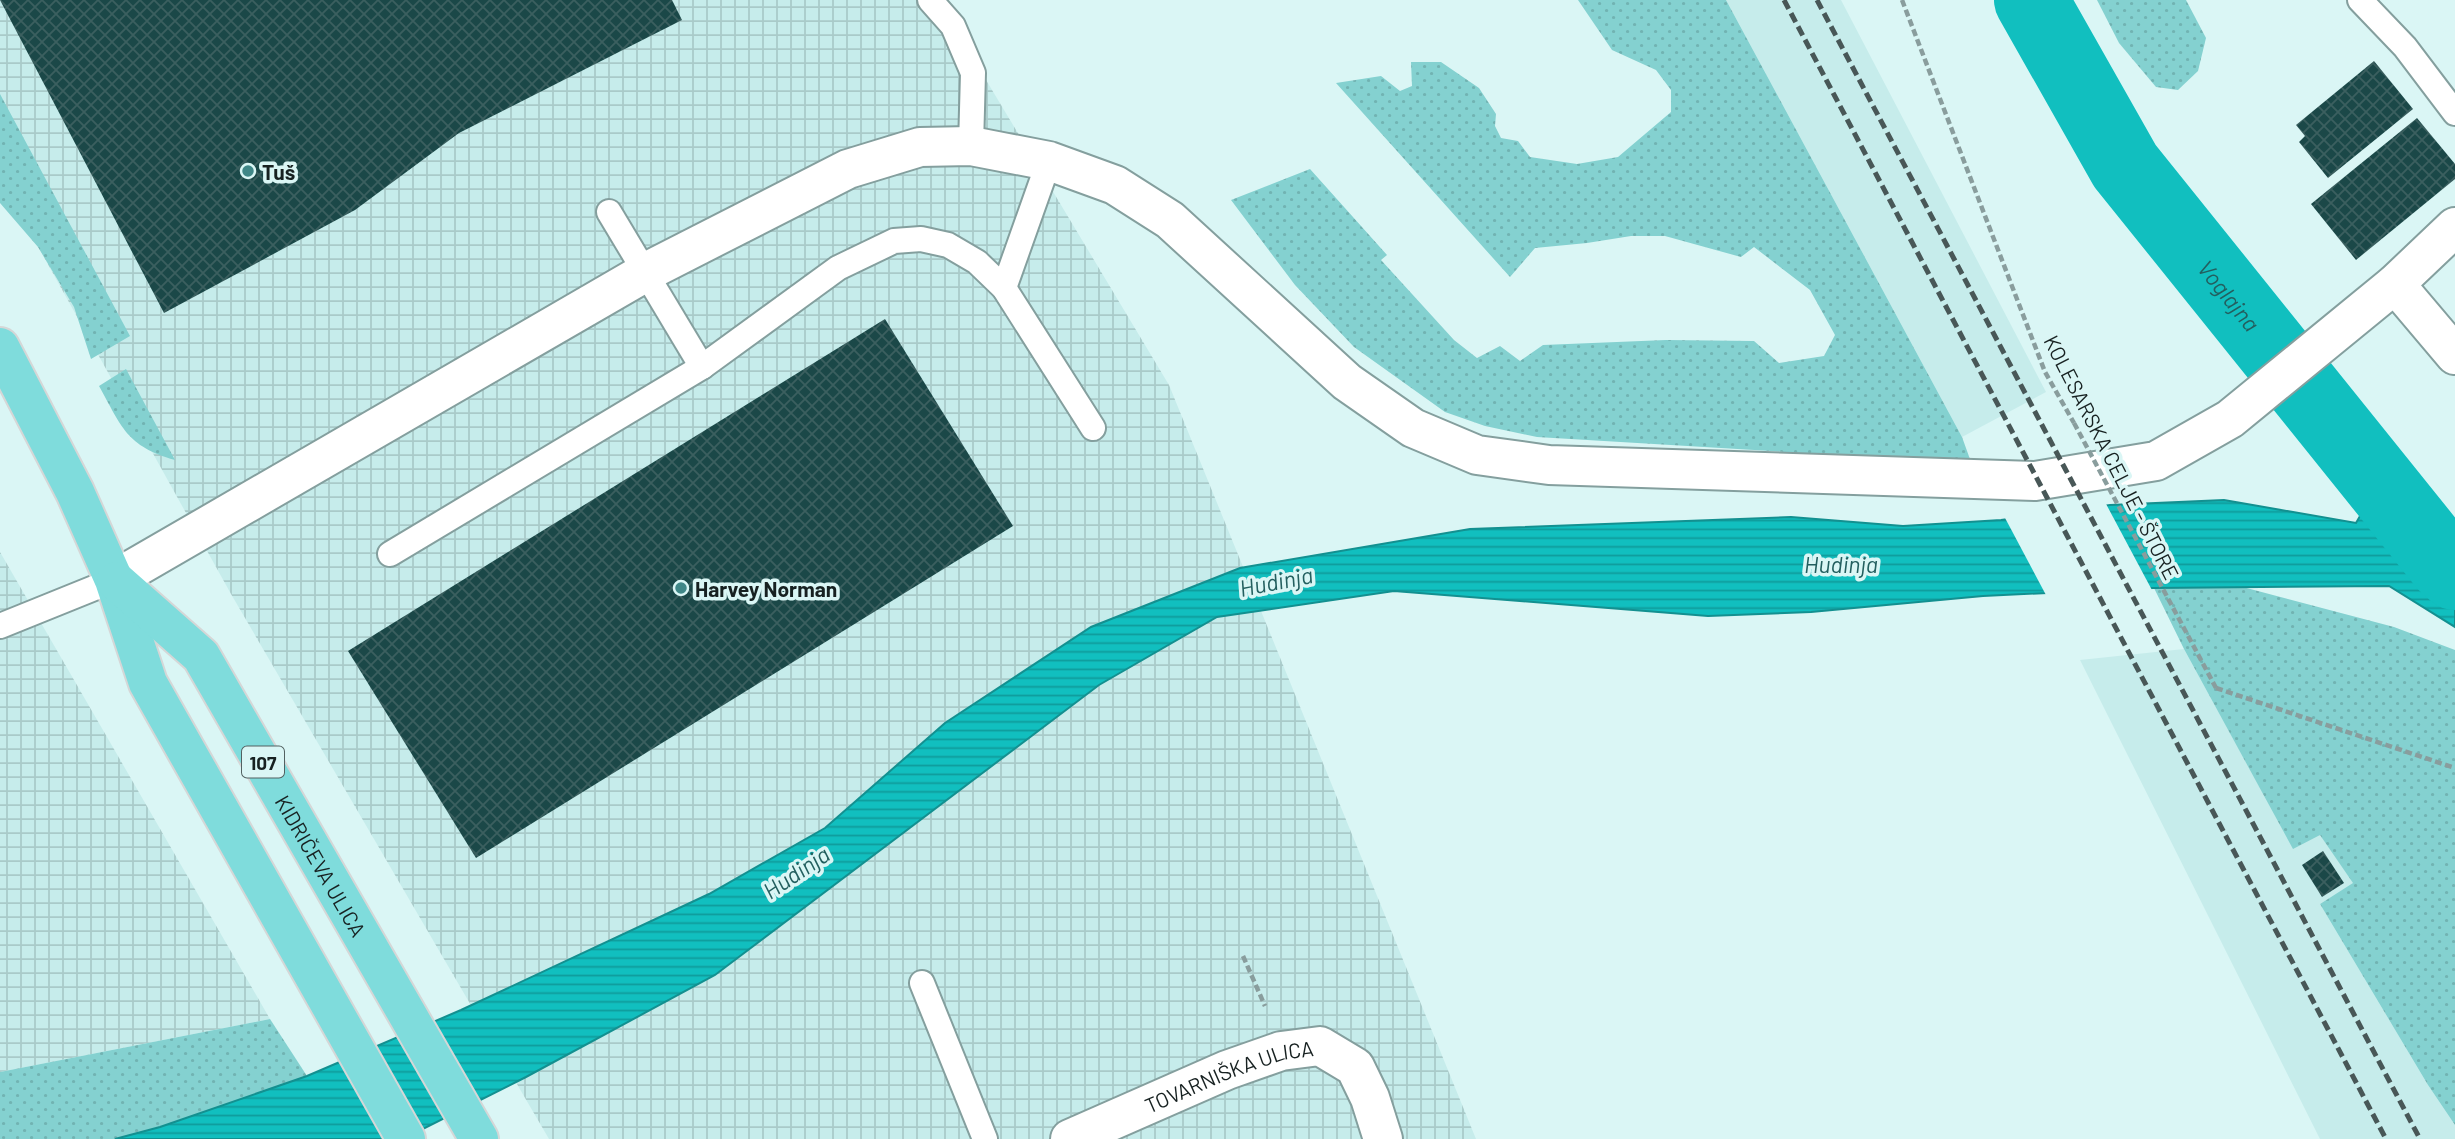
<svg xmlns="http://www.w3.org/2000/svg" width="2455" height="1139" font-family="Barlow,sans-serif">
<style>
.built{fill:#c6eceb}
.industrial{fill:url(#industrial-grid)}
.grass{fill:url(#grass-dots)}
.water{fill:url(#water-rules);stroke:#139090;stroke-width:2}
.pier{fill:#daf6f5}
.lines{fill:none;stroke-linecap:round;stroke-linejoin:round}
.river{stroke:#11bfbf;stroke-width:74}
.building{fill:url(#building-cross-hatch)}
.service-casing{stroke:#849f9e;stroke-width:28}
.minor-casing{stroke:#849f9e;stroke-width:42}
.primary-casing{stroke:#d5d7d7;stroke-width:42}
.path{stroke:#899d9d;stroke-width:4.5;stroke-dasharray:7 3.5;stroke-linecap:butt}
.service{stroke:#fff;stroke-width:24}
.minor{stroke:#fff;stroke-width:38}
.primary{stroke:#7fdcdc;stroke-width:38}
.rail{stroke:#485757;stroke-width:5;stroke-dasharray:10 5;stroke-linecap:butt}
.path-bridge{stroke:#899d9d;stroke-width:4.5;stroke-dasharray:7 3.5;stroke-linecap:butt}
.poi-dot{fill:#3f8787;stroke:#daf6f5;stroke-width:2.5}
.labels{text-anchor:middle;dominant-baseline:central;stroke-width:7;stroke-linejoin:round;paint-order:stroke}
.shield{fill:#daf6f5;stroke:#526161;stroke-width:2}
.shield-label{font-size:19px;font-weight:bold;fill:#172121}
.poi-label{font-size:21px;font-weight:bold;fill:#172121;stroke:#daf6f5;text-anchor:start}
.street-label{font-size:21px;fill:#172121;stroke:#daf6f5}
.water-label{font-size:23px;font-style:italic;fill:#235f5f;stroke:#daf6f5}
</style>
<defs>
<pattern id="industrial-grid" width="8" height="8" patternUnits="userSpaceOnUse" patternTransform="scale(1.75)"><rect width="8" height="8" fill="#c6eceb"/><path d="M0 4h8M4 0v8" fill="none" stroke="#a9cac9"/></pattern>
<pattern id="grass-dots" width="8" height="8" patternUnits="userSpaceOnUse" patternTransform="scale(1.75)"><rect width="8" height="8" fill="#84d1d0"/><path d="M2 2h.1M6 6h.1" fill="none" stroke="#71b3b2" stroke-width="1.8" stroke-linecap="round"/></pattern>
<pattern id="water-rules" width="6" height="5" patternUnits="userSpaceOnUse" patternTransform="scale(1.75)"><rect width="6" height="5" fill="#11bfbf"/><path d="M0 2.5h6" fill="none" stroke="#0f9b9b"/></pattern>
<pattern id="building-cross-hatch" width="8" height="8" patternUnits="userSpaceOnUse" patternTransform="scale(1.75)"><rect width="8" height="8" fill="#1b4848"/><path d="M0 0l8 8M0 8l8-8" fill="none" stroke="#3b5f5f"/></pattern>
</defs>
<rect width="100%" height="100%" fill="#daf6f5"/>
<g class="built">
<path d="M1726,0H1841L2046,392L1962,437Z"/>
<path d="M2184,649L2293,848L2320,834L2354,883L2320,904L2428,1085L2455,1125V1139H2320L2080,660Z"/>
</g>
<g class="industrial">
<path d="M0,0H938L1169,385L1476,1139H549L231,594L0,178Z"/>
<path d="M0,552L270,1019L0,1072Z"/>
</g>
<g class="grass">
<path d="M1578,0H1726L1962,437L1971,462L1843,457L1771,451L1537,437L1485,426L1445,412L1354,347L1295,285L1231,200L1310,169L1387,255L1381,260L1454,340L1477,358L1500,346L1520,361L1543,345L1666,340L1754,341L1779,363L1824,356L1835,335L1810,290L1754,247L1741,257L1665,236H1631L1587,243L1535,248L1510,277L1336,83L1381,76L1400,91L1412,86L1411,62H1441L1479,88L1496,114L1495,126L1501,138L1518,141L1530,157L1577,164L1618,157L1671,112V90L1656,70L1612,50Z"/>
<path d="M2097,0H2186L2206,38L2198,71L2178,90L2156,87L2119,43Z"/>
<path d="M0,94L130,336L91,359L74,307L38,247L0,203Z"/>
<path d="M126,369L175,460C126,446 122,427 99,386Z"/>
<path d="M2239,586L2394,627L2455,650V1125L2428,1085L2320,904L2353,883L2320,835L2293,849L2184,649L2154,588Z"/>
<path d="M270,1019L307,1076L160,1127L115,1139H0V1072Z"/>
</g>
<path class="water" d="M2371,497L2425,504L2455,529V627L2389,586L2153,588L1983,596L1811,612L1708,616L1394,591L1217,617L1099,685L715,975L526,1077L403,1139H115L160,1127L307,1076L461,1010L709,894L825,828L945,723L1091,627L1240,568L1470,529L1791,517L1903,526L2001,520L2110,505L2224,500L2356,523Z"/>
<path class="pier" d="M2105,502L2153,592L2047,597L2004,516Z"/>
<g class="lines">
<path class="river" id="s1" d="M2031,0L2125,166L2445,564L2455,573"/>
</g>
<g class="building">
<path d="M0,0H672L682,20L459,133L355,210L164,313Z"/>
<path d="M2374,61L2413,109L2328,178L2299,142L2305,136L2296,125Z"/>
<path d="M2417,118L2455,164V179L2356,260L2311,204Z"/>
<path d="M885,319L1013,526L476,858L348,651Z"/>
<path d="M2323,851L2344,883L2322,897L2302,865Z"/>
</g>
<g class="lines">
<g class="service-casing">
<g id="service">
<path d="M930,0L953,26L973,73L971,146"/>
<path d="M2360,0L2405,47L2455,113"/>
<path d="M609,212L702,367"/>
<path d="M1004,288L1049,161"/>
<path d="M390,554L702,367L838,268L894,241L921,239L948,245L977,262L1004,288L1093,428"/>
<path d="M0,626L114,580"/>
<path d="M922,983L985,1139"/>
</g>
</g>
<g class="minor-casing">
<g id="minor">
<path d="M2395,284L2455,355"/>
<path d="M114,580L646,272L848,169L920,147L971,146L1049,161L1115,185L1170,220L1347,382L1413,428L1477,455L1549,465L2035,481L2156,461L2230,419L2395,284L2455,227"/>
<path id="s2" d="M1070,1139L1227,1070L1281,1051L1320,1046L1355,1067L1370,1098L1383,1139"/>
</g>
</g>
<g class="primary-casing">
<g id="primary">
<path d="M0,347L75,492L114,580L148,683L406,1139"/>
<path id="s3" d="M116,581L201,656L479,1139"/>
</g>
</g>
<g class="path">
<path d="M1902,0L2045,372L2074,423"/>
<path d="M2216,688L2455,768"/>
<path d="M1243,956L1265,1006"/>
</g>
<use href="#service" class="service"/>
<use href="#minor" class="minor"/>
<use href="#primary" class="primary"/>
<g class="rail">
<path d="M1784,0L2386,1139"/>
<path d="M1817,0L2420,1139"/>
</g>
<path class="path-bridge" d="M2074,423L2216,688"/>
</g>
<g class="poi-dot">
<circle cx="248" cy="171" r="7"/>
<circle cx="681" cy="588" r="7"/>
</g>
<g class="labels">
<rect class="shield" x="242" y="746.5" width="42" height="31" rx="5"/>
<g class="shield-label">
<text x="263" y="762">107</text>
</g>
<g class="poi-label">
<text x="262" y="171">Tuš</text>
<text x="695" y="588">Harvey Norman</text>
</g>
<g class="street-label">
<text transform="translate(2112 457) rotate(63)">KOLESARSKA CELJE - ŠTORE</text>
<text stroke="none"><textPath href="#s3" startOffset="355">KIDRIČEVA ULICA</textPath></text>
<text stroke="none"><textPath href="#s2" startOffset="172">TOVARNIŠKA ULICA</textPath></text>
</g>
<g class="water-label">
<text stroke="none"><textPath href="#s1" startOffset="357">Voglajna</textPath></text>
<text x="1841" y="564">Hudinja</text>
<text transform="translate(1276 581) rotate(-11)">Hudinja</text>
<text transform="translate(796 872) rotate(-34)">Hudinja</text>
</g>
</g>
</svg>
